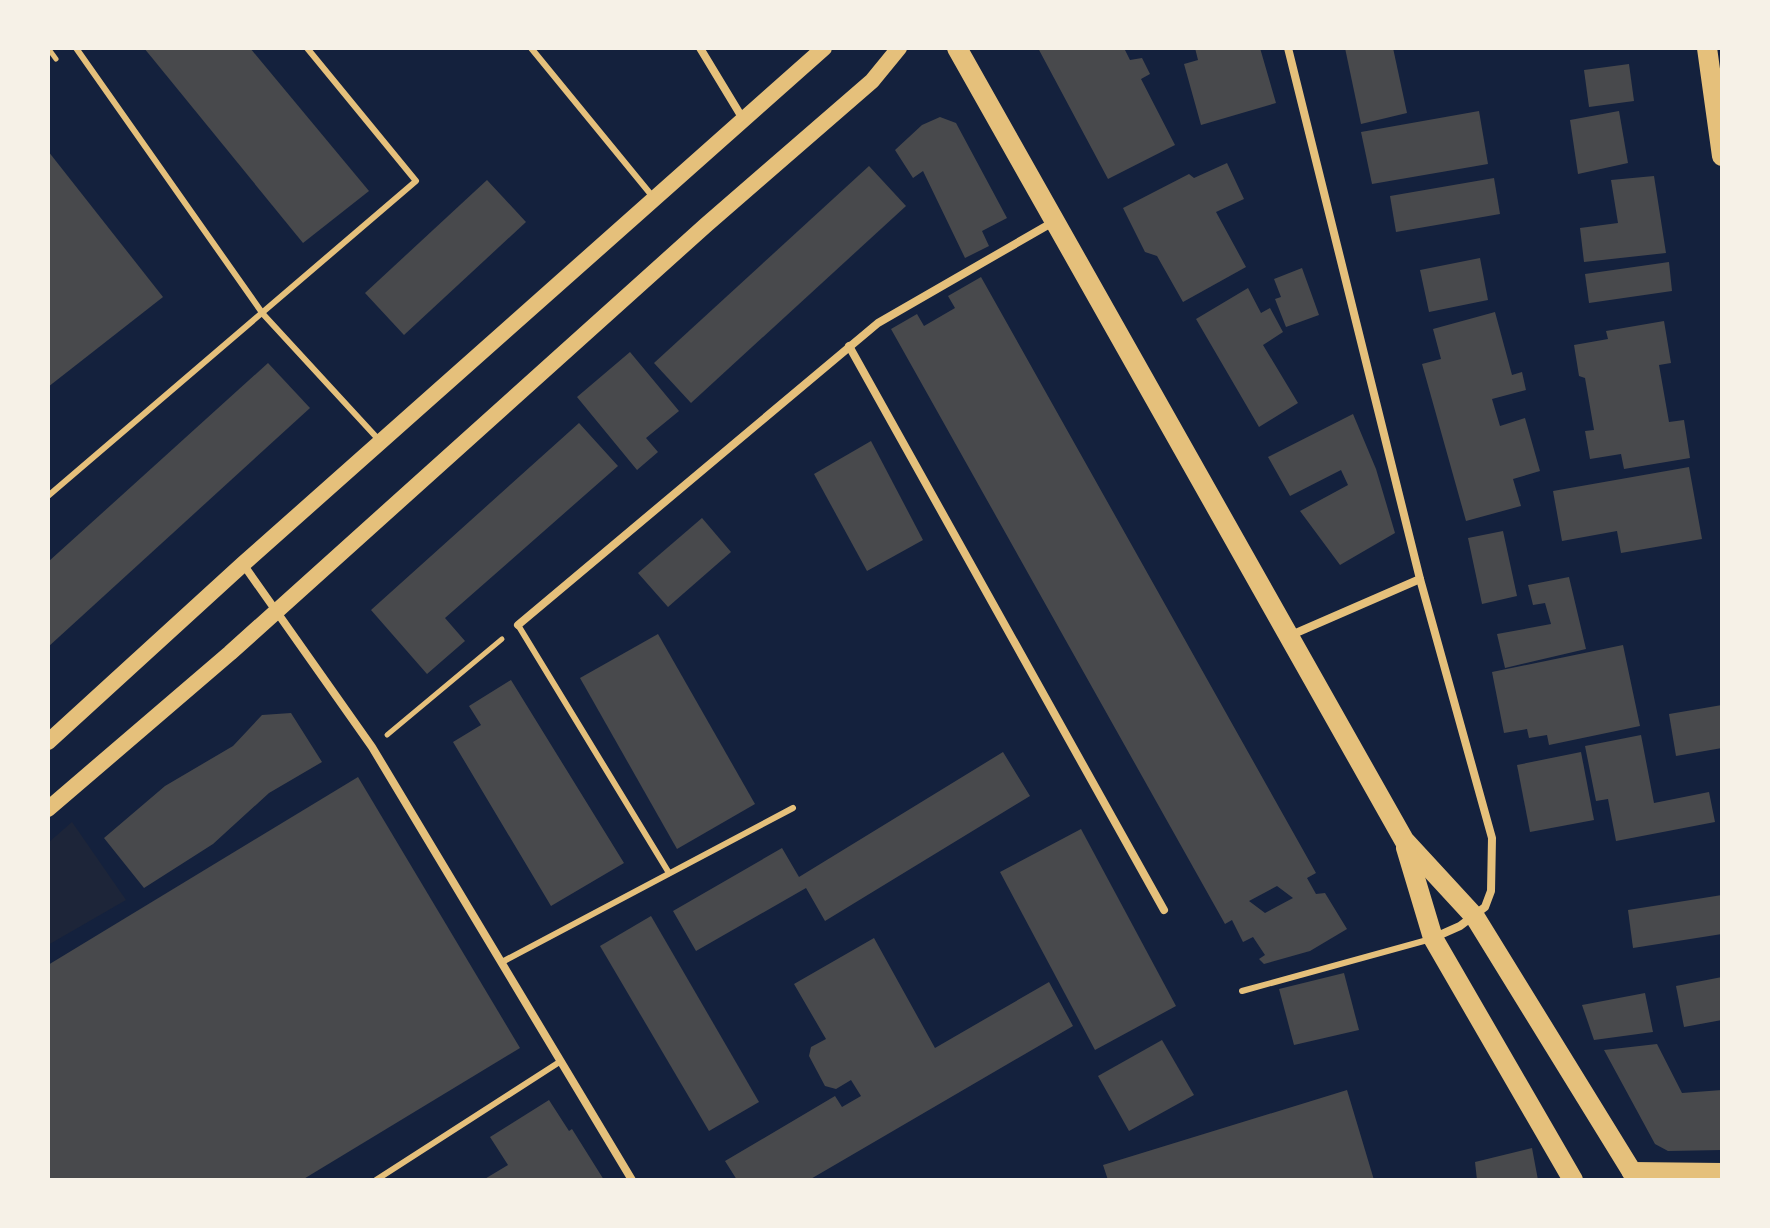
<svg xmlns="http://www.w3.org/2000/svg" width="1770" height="1228" font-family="Overpass,sans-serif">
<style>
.green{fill:#1d2539}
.building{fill:#48494c;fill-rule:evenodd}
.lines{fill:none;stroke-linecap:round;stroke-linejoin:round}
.path{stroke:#e5c07b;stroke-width:5}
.service{stroke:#e5c07b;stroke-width:6}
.minor{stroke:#e5c07b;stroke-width:8}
.secondary{stroke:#e5c07b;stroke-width:16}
.primary{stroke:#e5c07b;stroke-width:20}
</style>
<rect width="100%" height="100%" fill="#14213d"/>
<path class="green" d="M72,822L126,900L48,945V843Z"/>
<g class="building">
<path d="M144,48H250L369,191L303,243Z"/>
<path d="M1038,48H1124L1130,60L1142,58L1150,74L1141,79L1175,145L1108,179Z"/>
<path d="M1195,48H1260L1276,103L1201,125L1184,64L1198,60Z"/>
<path d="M1345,48H1393L1407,113L1361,124Z"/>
<path d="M1629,64L1634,101L1589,107L1584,70Z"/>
<path d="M1479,111L1488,164L1372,184L1361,132Z"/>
<path d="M1619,111L1628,163L1578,174L1570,120Z"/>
<path d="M940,117L956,123L1007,218L982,231L989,246L965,258L923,171L913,178L895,150L922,125Z"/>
<path d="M48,151L163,297L48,387Z"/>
<path d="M1227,163L1244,199L1216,212L1246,267L1183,302L1157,256L1145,252L1123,208L1189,174L1194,178Z"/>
<path d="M869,166L906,206L691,403L654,363Z"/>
<path d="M1654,176L1666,253L1584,262L1580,228L1618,223L1611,180Z"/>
<path d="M1494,178L1500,214L1396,232L1390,196Z"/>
<path d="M487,180L526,222L404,335L365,293Z"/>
<path d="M1480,258L1488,300L1429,312L1420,270Z"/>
<path d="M1669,262L1672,291L1589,303L1585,274Z"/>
<path d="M1302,268L1319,315L1286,327L1275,299L1281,297L1274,279Z"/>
<path d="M981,277L1316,873L1307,878L1316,894L1325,893L1347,929L1310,951L1264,964L1259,959L1265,955L1253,937L1243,942L1232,920L1225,924L891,329L917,314L924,326L955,308L948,296ZM1277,886L1293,898L1265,913L1249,901Z"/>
<path d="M1248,288L1261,313L1270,308L1283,332L1263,345L1298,403L1259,427L1196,319Z"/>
<path d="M1495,312L1512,375L1522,372L1526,390L1492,399L1500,426L1525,418L1540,471L1513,479L1521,506L1466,521L1422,364L1441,359L1433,329Z"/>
<path d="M1664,321L1671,363L1659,365L1669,422L1684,420L1690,458L1624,469L1621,454L1590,459L1585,431L1594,430L1585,378L1579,376L1574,345L1608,339L1606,331Z"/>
<path d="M630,352L679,411L646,438L658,452L637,470L577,397Z"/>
<path d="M268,363L310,408L48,647V562Z"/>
<path d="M1353,414L1376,469L1395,533L1340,565L1300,511L1348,485L1341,470L1290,496L1268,457Z"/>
<path d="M579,423L618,466L445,618L465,641L427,674L371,610Z"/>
<path d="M871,441L923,540L867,571L814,474Z"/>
<path d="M1689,467L1702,539L1621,553L1617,531L1562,541L1553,491Z"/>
<path d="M702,518L731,552L668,607L638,573Z"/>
<path d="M1503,531L1517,596L1482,604L1468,538Z"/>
<path d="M1569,577L1586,649L1505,668L1497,634L1551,624L1545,603L1533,605L1528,585Z"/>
<path d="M658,634L755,804L677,849L580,678Z"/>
<path d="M1623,645L1640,726L1549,745L1547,735L1529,738L1527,729L1504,733L1492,672Z"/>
<path d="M511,680L624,863L551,906L453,742L481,725L469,706Z"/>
<path d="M1722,705V748L1676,756L1669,714Z"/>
<path d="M291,713L322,762L269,793L213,844L144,888L104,838L165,786L233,746L262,715Z"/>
<path d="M1641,735L1654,803L1709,792L1715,822L1616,841L1608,799L1596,801L1585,746Z"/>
<path d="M1003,752L1030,796L825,921L806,888L696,951L673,911L782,848L799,877Z"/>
<path d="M1581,752L1594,820L1530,832L1517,765Z"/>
<path d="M358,777L520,1048L302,1180H48V965Z"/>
<path d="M1081,829L1176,1006L1095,1050L1000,872Z"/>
<path d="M1722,895V934L1633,948L1628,910Z"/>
<path d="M651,916L759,1102L709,1131L600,946Z"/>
<path d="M874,938L935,1048L1049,982L1073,1026L809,1180H737L725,1161L835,1096L842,1107L861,1096L851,1080L836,1089L825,1086L809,1056L811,1047L826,1039L794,984Z"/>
<path d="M1344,973L1359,1030L1294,1045L1279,989Z"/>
<path d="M1722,977V1020L1684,1027L1676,986Z"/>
<path d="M1645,993L1653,1032L1594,1040L1582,1005Z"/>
<path d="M1162,1040L1194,1095L1129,1131L1098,1076Z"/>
<path d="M1657,1044L1682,1093L1722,1090V1150L1668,1151L1655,1144L1604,1050Z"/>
<path d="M1347,1090L1374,1180H1108L1103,1165Z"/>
<path d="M549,1100L569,1131L572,1129L604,1180H483L508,1165L490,1137Z"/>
<path d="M1532,1148L1538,1180H1477L1475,1162Z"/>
</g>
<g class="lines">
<g class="path">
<path d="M48,48L56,59"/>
<path d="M387,735L502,639"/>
</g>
<g class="service">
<path d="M76,48L263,314L379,440"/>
<path d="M531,48L653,197"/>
<path d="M48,496L416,181L307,48"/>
<path d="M518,625L669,873"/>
<path d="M502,962L793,808"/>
<path d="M1242,991L1431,939"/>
<path d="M376,1180L561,1061"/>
</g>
<g class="minor">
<path d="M700,48L743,119"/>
<path d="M1288,48L1420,579L1492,838L1491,891L1485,907L1460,926L1433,938"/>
<path d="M849,346L1164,910"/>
<path d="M243,564L372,747L632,1180"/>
<path d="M518,625L878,323L1055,221"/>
<path d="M1289,636L1420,579"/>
</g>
<g class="secondary">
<path d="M48,742L243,564L824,48"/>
<path d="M48,809L230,653L706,225L872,81L899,48"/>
</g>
<g class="primary">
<path d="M957,48L1404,840L1475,917L1637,1180"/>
<path d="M1707,48L1722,156"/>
<path d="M1406,848L1433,938L1573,1180"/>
<path d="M1632,1172L1722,1173"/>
</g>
</g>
<rect width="1770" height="1228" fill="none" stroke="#f6f1e7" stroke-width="100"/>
</svg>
